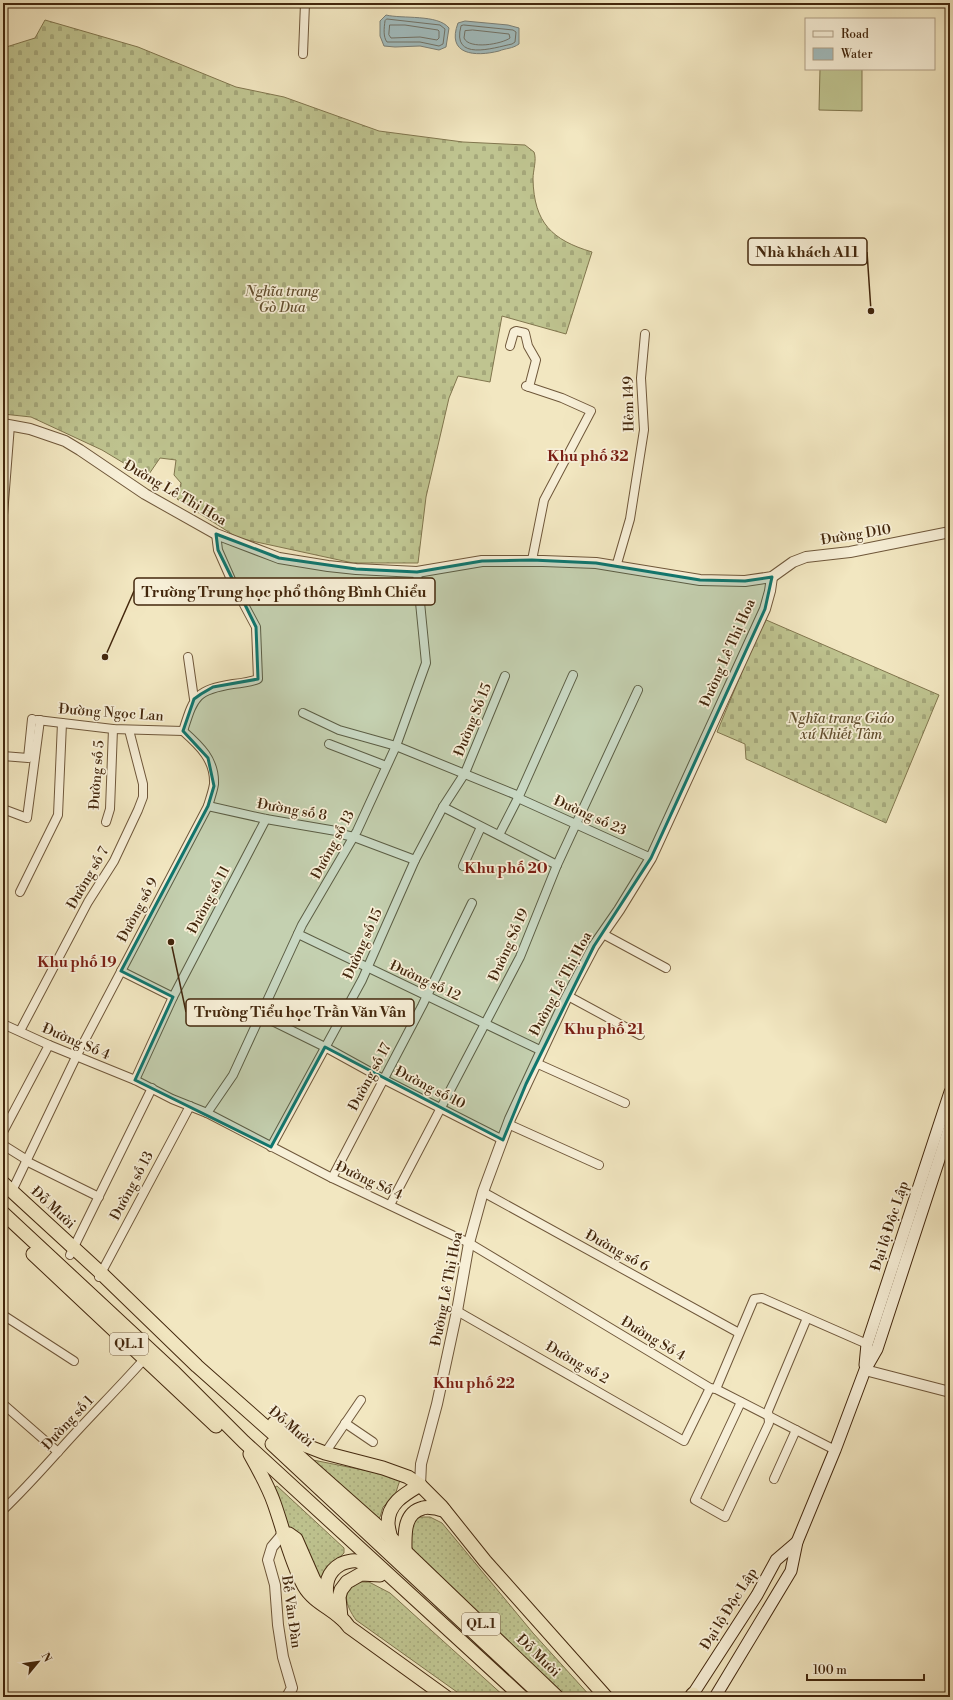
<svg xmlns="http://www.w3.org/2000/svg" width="953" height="1700" font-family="'Libre Bodoni',serif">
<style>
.grass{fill:url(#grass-dots);stroke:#81764e}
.cemetery{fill:url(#cemetery-stones);stroke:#81764e}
.pitch{fill:#bfc490;stroke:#81764e}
.water{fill:#a1bcbe;stroke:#7b8077}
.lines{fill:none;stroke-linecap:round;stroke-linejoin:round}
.shore{stroke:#727266;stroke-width:1}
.minor-casing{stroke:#6f573a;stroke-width:10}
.tertiary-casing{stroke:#6f573a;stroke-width:12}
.secondary-casing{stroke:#43270d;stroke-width:13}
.trunk-casing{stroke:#43270d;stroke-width:15}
.minor{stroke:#f7efd7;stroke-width:8}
.tertiary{stroke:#f7efd7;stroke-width:10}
.secondary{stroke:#f7efd7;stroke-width:11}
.trunk{stroke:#f2e7c1;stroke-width:13}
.marked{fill:#0f766e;fill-opacity:0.2;stroke:#0f766e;stroke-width:3;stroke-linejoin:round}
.labels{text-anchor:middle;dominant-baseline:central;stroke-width:3.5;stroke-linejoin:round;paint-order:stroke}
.shield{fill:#f7efd7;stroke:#79634a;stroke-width:1}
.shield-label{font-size:13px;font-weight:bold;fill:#43270d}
.park-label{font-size:14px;font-style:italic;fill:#624e2e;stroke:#f7efd7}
.street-label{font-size:14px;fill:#43270d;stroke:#f7efd7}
.neighbourhood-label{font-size:15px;font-weight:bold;fill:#7a1f14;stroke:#f7efd7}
.leader{fill:none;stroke:#43270d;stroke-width:1.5}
.callout-dot{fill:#43270d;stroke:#f7efd7;stroke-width:1.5}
.callout{fill:#f7efd7;stroke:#43270d;stroke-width:1.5}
.callout-label{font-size:15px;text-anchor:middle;font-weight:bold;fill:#43270d}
</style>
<defs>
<pattern id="grass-dots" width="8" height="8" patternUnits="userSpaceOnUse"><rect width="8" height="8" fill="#bfc490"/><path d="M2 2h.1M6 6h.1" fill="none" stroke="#a5a87b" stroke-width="1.8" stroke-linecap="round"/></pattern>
<pattern id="cemetery-stones" width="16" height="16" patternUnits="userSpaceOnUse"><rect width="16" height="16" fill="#bfc490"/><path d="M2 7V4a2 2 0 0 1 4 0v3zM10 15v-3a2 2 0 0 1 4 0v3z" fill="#a5a87b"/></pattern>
</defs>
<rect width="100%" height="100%" fill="#f2e7c1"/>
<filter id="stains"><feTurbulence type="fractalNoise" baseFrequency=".005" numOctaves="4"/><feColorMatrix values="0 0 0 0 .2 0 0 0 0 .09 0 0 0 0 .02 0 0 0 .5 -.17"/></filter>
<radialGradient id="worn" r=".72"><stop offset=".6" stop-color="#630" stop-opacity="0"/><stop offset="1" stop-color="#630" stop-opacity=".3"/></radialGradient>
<g class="grass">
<path d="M308,1459L388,1475L400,1480L395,1495L383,1507L380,1517L377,1521Z"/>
<path d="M277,1486L344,1548V1553L326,1570L319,1585L288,1529L275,1487Z"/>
<path d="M417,1517H430L442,1523L533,1633L591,1697H565L452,1593L415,1553L408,1541L406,1527Z"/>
<path d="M361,1582H369L390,1593L505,1697H464L356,1620C346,1606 339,1588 361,1582Z"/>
</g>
<g class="cemetery">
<path d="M45,20L138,47L236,87L284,97L379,131L463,142L525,145L534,152C537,160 533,170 533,179C534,223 552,240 592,252L566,334L502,316L490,382L458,376L449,398L426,497L418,563H353L238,538L177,499L181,483L174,475L176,460L160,458L147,477L102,450L31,417L3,414V48L35,38Z"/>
<path d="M764,619L939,695L886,823L746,759L745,744L717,732Z"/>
</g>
<path class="pitch" d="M820,69H862V111L819,110Z"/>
<g class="water">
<path d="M386,15C402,19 438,14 449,28L446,47L439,50L420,46L395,47L384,46L380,36V21Z"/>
<path d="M465,21L508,25L519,28V44C512,49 506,48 499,51C475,57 446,55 458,23Z"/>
</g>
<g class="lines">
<g class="shore">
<path d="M387,19L440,25L445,29L443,44L439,46L420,42H387C383,37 384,28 385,21Z"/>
<path d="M390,25H405L438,30L439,31V38L437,40L420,37L391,38L389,35Z"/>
<path d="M464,25L513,30L516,32L515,42L512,44C493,48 451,62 461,26Z"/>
<path d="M473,30L509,34L510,38C502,44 469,50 464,38L465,31Z"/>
</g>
<g class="minor-casing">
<g id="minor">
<path d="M303,54L305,3"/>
<path d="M510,346L514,332L516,331L525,333L528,346L536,360L529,387"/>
<path d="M526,386L562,398L591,411L544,500L532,560"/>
<path d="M3,515L10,425"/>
<path d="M616,567L630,519L644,430L641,378L645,334"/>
<path d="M188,657L194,699"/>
<path d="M303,713L339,730L396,746L519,796L518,798"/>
<path d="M37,720L113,729L183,731"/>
<path d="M183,731C194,697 195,690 233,684C242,683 250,682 258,679L256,627L233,584L218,550L216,534"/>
<path d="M329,744L386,766"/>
<path d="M3,756L28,758L32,719"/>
<path d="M519,796L573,675"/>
<path d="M518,798L651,858"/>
<path d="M208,806L266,819L342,832L345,835L354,837L415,860"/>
<path d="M443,807L557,865"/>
<path d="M3,809L27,818L40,720"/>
<path d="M106,822L110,809L113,729"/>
<path d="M499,835L518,798"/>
<path d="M463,866L481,827"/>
<path d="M20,892L58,815L62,723"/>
<path d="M298,934L542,1051"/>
<path d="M603,934L666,968"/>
<path d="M121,971L173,997"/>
<path d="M568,996L640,1035"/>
<path d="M260,1015L325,1047L383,1079L503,1140"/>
<path d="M3,1024L49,1045L135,1080L172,1099L207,1113L332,1178L469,1243L710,1388L716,1389L835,1450"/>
<path d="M20,1031L88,902L114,861L138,810L143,797V784L129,730"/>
<path d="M536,1063L625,1103"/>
<path d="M135,1080L173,997L266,819"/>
<path d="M207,1113L233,1075L302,925L357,831L396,746L426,663L417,572"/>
<path d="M508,1124L599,1165"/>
<path d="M3,1132L49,1045"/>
<path d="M3,1145L27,1160"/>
<path d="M271,1147L362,980L415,860L443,807L465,773L505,676"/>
<path d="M26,1161L99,1197"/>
<path d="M332,1178L422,1006L472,903"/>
<path d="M12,1191L76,1057L208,806C210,799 213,791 214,784C215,760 200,746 183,731"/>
<path d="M483,1192L739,1333"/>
<path d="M390,1205L520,957L557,865L638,690"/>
<path d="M70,1255L152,1088"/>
<path d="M99,1277L190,1106"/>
<path d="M457,1311L684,1441L710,1388"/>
<path d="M3,1315L74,1361"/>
<path d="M716,1389L754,1299L762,1298L867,1344"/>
<path d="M741,1402L695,1500L725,1517L769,1423L768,1411L807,1318"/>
<path d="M3,1404L58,1452"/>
<path d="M345,1423L373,1442"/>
<path d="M325,1453L361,1400"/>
<path d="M774,1479L796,1430"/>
<path d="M3,1510C23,1491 40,1472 58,1452C87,1419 118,1389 147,1356"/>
</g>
</g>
<g class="tertiary-casing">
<g id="tertiary">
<path d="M3,424L30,429L65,441L80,450L145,494L216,534L279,558L328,566L356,569L417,572L482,561H543L596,563L700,580L745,581L772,577L793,562L806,557L850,552L950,532"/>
<path d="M865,1370L950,1392"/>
<path d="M420,1485L421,1464L437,1404L457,1311L469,1243L483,1192L510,1119L566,999L594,946L619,910L651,858L765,609L770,591L772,577"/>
<path d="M283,1534L272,1547L268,1560L275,1585L278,1625L283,1657L292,1688L287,1697"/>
</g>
</g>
<g class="secondary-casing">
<g id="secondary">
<path d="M865,1365L867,1344L950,1092"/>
<path d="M691,1697L757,1595L776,1560L797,1542"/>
<path d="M715,1697L791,1571L797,1542L835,1450L865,1370L877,1349L950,1126"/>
</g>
</g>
<g class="trunk-casing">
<g id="trunk">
<path d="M3,1183L101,1273L197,1366L390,1537L557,1697"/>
<path d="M3,1213L175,1373L244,1442L522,1697"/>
<path d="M33,1254L216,1426"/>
<path d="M274,1423L299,1443L325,1453L383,1468L408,1477L420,1485L441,1506L485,1561L606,1697"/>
<path d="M272,1444L543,1697"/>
<path d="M250,1454C259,1470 268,1486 274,1503C284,1531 290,1560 304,1586C315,1605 338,1610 349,1627L446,1697"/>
<path d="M283,1534H289L296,1539L314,1580L333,1608"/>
<path d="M391,1539C390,1534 388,1528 388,1523C388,1503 405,1494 420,1485"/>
<path d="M405,1550C405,1535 403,1513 423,1508C429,1506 438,1509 444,1510"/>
<path d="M327,1599C325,1584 327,1572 341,1564C346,1562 352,1560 357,1561C364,1562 371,1566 377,1569"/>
<path d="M341,1618L339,1597L341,1590L347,1582L361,1574L380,1575"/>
<path d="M691,1697L693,1694"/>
</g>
</g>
<use href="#minor" class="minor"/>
<use href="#tertiary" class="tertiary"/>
<use href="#secondary" class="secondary"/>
<use href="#trunk" class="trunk"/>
</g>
<path class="marked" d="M216,534L279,558L356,569L417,572L482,561L532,560L596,563L700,580L745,581L772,577L765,609L651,858L594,946L526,1084L503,1140L325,1047L271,1147L135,1080L173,997L121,971L208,806L214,786L208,758L183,731L194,699L201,694L213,687L258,679L256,627L218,550Z"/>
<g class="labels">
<g class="shield">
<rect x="110" y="1333" width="38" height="22" rx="3"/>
<rect x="462" y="1613" width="38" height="22" rx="3"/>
</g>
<g class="shield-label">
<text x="129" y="1344">QL.1</text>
<text x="481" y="1624">QL.1</text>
</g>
<g class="park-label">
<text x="282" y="292">Nghĩa trang<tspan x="282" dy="16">Gò Dưa</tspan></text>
<text x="841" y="719">Nghĩa trang Giáo<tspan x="841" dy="16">xứ Khiết Tâm</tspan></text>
</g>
<g class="street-label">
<text transform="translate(629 404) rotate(-91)">Hẻm 149</text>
<text transform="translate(175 493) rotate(30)">Đường Lê Thị Hoa</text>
<text transform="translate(856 535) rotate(-9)">Đường D10</text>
<text transform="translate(728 653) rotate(-66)">Đường Lê Thị Hoa</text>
<text transform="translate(111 713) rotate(4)">Đường Ngọc Lan</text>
<text transform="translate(473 720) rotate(-68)">Đường Số 15</text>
<text transform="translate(97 775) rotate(-86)">Đường số 5</text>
<text transform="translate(292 810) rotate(10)">Đường số 8</text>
<text transform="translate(590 816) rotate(24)">Đường số 23</text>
<text transform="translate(333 845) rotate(-62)">Đường số 13</text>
<text transform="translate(88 878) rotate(-60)">Đường số 7</text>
<text transform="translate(209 900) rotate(-62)">Đường số 11</text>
<text transform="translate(138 910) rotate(-62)">Đường số 9</text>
<text transform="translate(363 944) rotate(-66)">Đường số 15</text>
<text transform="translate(509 945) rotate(-66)">Đường Số 19</text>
<text transform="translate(425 981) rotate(25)">Đường số 12</text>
<text transform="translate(561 984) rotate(-62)">Đường Lê Thị Hoa</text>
<text transform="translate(76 1042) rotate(23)">Đường Số 4</text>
<text transform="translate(370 1077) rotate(-62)">Đường số 17</text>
<text transform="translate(430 1088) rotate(27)">Đường số 10</text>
<text transform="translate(369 1181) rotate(25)">Đường Số 4</text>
<text transform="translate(132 1186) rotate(-62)">Đường số 13</text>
<text transform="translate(53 1208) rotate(43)">Đỗ Mười</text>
<text transform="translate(890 1226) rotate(-72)">Đại lộ Độc Lập</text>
<text transform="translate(617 1251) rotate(29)">Đường số 6</text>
<text transform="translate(447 1289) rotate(-79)">Đường Lê Thị Hoa</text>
<text transform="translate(653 1339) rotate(31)">Đường Số 4</text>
<text transform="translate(577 1363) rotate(30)">Đường số 2</text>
<text transform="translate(68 1423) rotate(-47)">Đường số 1</text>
<text transform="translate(291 1427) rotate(41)">Đỗ Mười</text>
<text transform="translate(729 1609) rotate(-58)">Đại lộ Độc Lập</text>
<text transform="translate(291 1612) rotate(82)">Bế Văn Đàn</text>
<text transform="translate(538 1656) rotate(44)">Đỗ Mười</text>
</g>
<g class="neighbourhood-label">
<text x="588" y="456">Khu phố 32</text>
<text x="506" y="868">Khu phố 20</text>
<text x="77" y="962">Khu phố 19</text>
<text x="604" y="1029">Khu phố 21</text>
<text x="474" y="1383">Khu phố 22</text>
</g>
</g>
<path class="leader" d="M871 311L867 252M105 657L134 591M171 942L186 1012"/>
<g class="callout-dot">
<circle cx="871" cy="311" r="4"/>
<circle cx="105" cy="657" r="4"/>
<circle cx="171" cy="942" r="4"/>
</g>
<g class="callout">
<rect x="748" y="238" width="119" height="27" rx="4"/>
<rect x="134" y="578" width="301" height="27" rx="4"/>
<rect x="186" y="999" width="228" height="27" rx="4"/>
</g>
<g class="callout-label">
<text x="807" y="257">Nhà khách A11</text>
<text x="284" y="597">Trường Trung học phổ thông Bình Chiểu</text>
<text x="300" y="1017">Trường Tiểu học Trần Văn Vân</text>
</g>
<rect width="953" height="1700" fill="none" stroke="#f2e7c1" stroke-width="16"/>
<rect x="4" y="4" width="945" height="1692" fill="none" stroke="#43270d" stroke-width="2"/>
<rect x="8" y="8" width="937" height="1684" fill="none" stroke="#43270d"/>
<rect x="805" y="18" width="130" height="52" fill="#f7efd7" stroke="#af9f86"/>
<rect x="813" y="31" width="20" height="6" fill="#f7efd7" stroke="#af9f86"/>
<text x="841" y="38" font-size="12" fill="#43270d">Road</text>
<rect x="813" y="48" width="20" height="12" fill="#a1bcbe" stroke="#af9f86"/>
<text x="841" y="58" font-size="12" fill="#43270d">Water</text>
<g transform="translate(38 1662) rotate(61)" stroke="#f7efd7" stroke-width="3" paint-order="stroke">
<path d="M0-3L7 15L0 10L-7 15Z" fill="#43270d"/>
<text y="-6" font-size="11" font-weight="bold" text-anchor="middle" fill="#43270d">N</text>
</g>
<path d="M807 1674v6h117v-6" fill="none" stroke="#43270d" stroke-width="2"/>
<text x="813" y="1674" font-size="12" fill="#43270d" stroke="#f7efd7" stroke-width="3" paint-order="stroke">100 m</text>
<rect width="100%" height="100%" filter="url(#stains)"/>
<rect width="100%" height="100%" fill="url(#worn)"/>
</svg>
